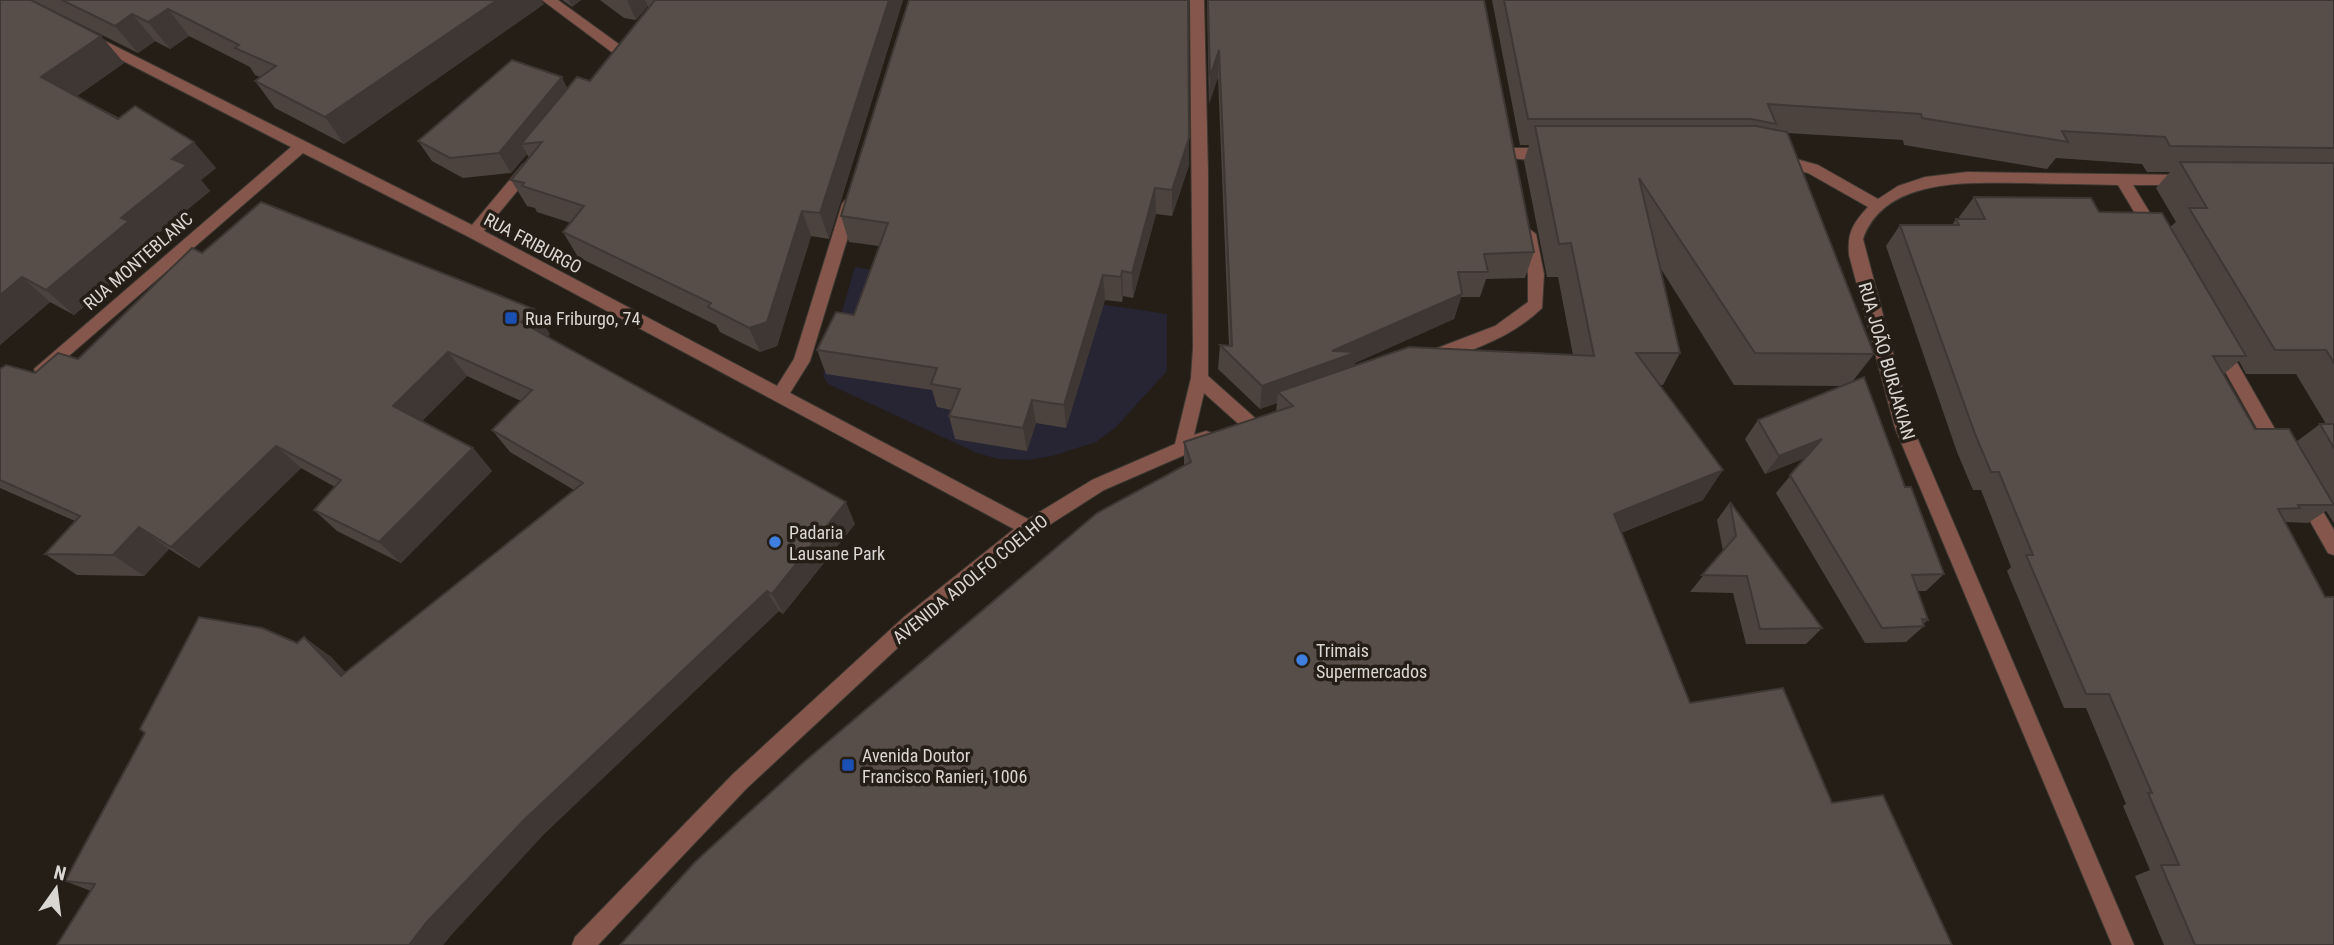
<svg xmlns="http://www.w3.org/2000/svg" width="2334" height="945" font-family="'Roboto Condensed',sans-serif">
<style>
.education{fill:#272434}
.lines{fill:none;stroke-linecap:round;stroke-linejoin:round}
.minor-casing{stroke:#3d3831;stroke-width:2}
.minor{fill:#85574c;fill-rule:evenodd}
.wall{fill:#4c433f;fill-rule:evenodd}
.shaded-wall{fill:#3e3733}
.building{fill:#584e49;stroke:#3e3733;stroke-width:2}
.transit-dot{fill:#1a4fb4;stroke:#241e17;stroke-width:2.5}
.shop-dot{fill:#3f7fe0;stroke:#241e17;stroke-width:2.5}
.labels{text-anchor:middle;dominant-baseline:central;stroke-width:7;stroke-linejoin:round;paint-order:stroke}
.street-label{font-size:18px;fill:#dad6d2;stroke:#241e17}
.poi-label{font-size:18px;fill:#dad6d2;stroke:#241e17;text-anchor:start}
</style>
<rect width="100%" height="100%" fill="#241e17"/>
<path class="education" d="M855,267L1167,314V371L1115,428L1096,442L1052,456L1027,460L998,459L977,453L828,384L823,376Z"/>
<g class="lines">
<g class="minor-casing">
<g id="minor">
<path d="M542,0H558L627,50V56H617Z"/>
<path d="M1190,0H1204L1208,173V376L1254,417L1257,422L1254,427H1242L1204,393L1194,435L1206,431L1212,433L1215,438L1212,443L1104,490L1035,534L918,629L747,788L598,945H572L575,937L733,774L904,617L1014,529L469,237L303,153L48,374H36L34,369L291,147L88,43V37L93,35L472,225L523,164H533L535,168L533,172L484,231L777,386L794,359L842,204L845,200H855L858,204L810,361L790,393L1028,519L1092,480L1175,444L1191,378L1193,348Z"/>
<path d="M1511,148H1551L1558,153C1550,162 1512,162 1504,153Z"/>
<path d="M1778,154L1818,165L1878,199L1898,186L1925,177L1967,172L2187,175L2195,180L2187,185H2133L2161,231L2153,237L2148,235L2118,185C2087,184 2056,184 2026,183C1972,183 1885,176 1863,239L1913,428L2134,945H2112L1895,428L1849,255C1847,233 1853,223 1868,207L1808,173L1773,163L1771,159Z"/>
<path d="M1528,228L1536,234L1544,274L1542,308C1511,338 1473,350 1433,364L1427,362L1425,357L1427,352L1495,326L1528,302V274L1520,234Z"/>
<path d="M2221,343L2227,345L2284,445L2287,450L2284,455L2278,457L2272,455L2213,350L2215,345Z"/>
<path d="M2306,490L2312,493L2334,530V555L2328,553L2297,498L2300,493Z"/>
</g>
</g>
<use href="#minor" class="minor"/>
</g>
<g class="wall">
<path d="M0,0L101,36L124,63L77,96L216,168L201,180L210,191L149,241L154,247L74,315L50,302L0,345Z"/>
<path d="M32,0H541L544,4L344,144L275,108L255,81L260,77L255,75L250,67L189,36L170,49L155,41L138,53Z"/>
<path d="M562,0H581L572,7Z"/>
<path d="M600,0H903L829,239L811,236L777,346L760,352L720,332L716,325L578,257L563,232L571,223L537,212L535,208L527,206L511,180L529,158L527,154L511,173L463,178L432,161L418,141L567,88L590,81L648,8V6L636,20L624,18Z"/>
<path d="M1207,0H1484L1534,252L1525,278L1486,279L1480,297H1461L1454,319L1355,363L1354,366L1573,355L1558,277H1547L1524,161L1529,145H1520L1492,0H2334V523L2326,511L2308,523L2285,522L2334,945H2164L2135,876L2150,870L2123,806L2126,804L2086,708H2064L2007,571L2011,567L1981,490H1973L1957,452L1886,246L1900,225H1952L1956,219H1960L1959,217L1974,197L2099,212L2170,227L2176,222L2156,188L2170,172H2147L2142,164L2056,158L2047,169L1904,145L1903,140L1787,133L1874,354L1852,382L1905,487L1944,574L1926,591H1918L1928,620L1923,624L1924,626L1906,642L1865,643L1776,493L1805,458L1765,474L1745,439L1758,420L1844,386L1734,385L1661,269L1680,353L1663,385H1660L1703,500L1621,533L1690,703L1832,803L1952,945L1184,465V442L1276,412L1277,403L1260,409L1218,369L1220,345L1229,346L1218,77L1209,104ZM2239,361L2246,374H2296L2326,424H2320L2296,442L2255,429L2224,374Z"/>
<path d="M1189,165L1172,216L1156,214L1133,298L1123,296L1122,302L1105,300L1066,428L1036,423L1027,451L955,439L949,416L951,410L937,407L932,390L826,374L817,350L854,315L879,246L849,242L841,216Z"/>
<path d="M202,253L550,334L547,337L855,524L783,614L779,611L544,834L451,935L443,945H57L91,891L65,881L297,643L330,656L346,673L574,490L510,452L492,430L521,401L467,376L422,421L473,448L492,471L401,563L337,531L314,510L335,487L301,468L199,568L169,549L144,576L77,575L45,554L75,521L0,488V369L35,373L78,359Z"/>
<path d="M1730,502L1822,628L1806,644H1746L1733,593L1690,592L1723,551L1717,520Z"/>
</g>
<g class="shaded-wall">
<path d="M497,0H541L544,4L344,144L325,117Z"/>
<path d="M569,0H581L572,7Z"/>
<path d="M627,0H645L648,6L636,20Z"/>
<path d="M889,0H903L829,239L820,213Z"/>
<path d="M168,9L189,36L170,49L148,22Z"/>
<path d="M132,14L155,41L138,53L115,26Z"/>
<path d="M101,36L124,63L66,104L41,77Z"/>
<path d="M1219,50L1218,77L1209,104L1210,77Z"/>
<path d="M562,77L572,98L521,144L527,154L511,173L499,153Z"/>
<path d="M1189,138V165L1172,216V190Z"/>
<path d="M194,142L216,168L201,180L210,191L149,241L154,247L74,315L46,290L121,218L172,159Z"/>
<path d="M1155,188L1156,214L1133,298L1132,273Z"/>
<path d="M802,211L811,236L777,346L760,352L749,328Z"/>
<path d="M1122,271L1123,296L1122,302L1121,277Z"/>
<path d="M1103,275L1105,300L1066,428L1064,405Z"/>
<path d="M22,277L50,302L0,345V295Z"/>
<path d="M1462,294L1454,319L1355,363L1352,376L1278,392L1277,403L1260,409L1262,386L1332,351Z"/>
<path d="M534,309L550,334L538,347L521,322Z"/>
<path d="M448,352L467,376L414,429L393,406Z"/>
<path d="M1032,400L1036,423L1027,451L1023,428Z"/>
<path d="M1822,439L1808,457L1765,474L1779,456Z"/>
<path d="M276,446L301,468L199,568L171,547Z"/>
<path d="M473,448L492,471L401,563L379,542Z"/>
<path d="M1723,470L1703,500L1597,542L1614,514Z"/>
<path d="M846,502L855,524L783,614L772,594Z"/>
<path d="M139,527L169,549L144,576L113,555Z"/>
<path d="M767,591L779,611L544,834L451,935L443,945H409L426,923L524,820Z"/>
<path d="M304,637L330,656L366,694L341,676Z"/>
</g>
<g class="building">
<path d="M0,0H31L101,36L41,77L118,119L135,106L194,142L172,159L187,165L121,218L129,221L46,290L22,277L0,295Z"/>
<path d="M62,0H497L325,117L255,81L276,66L235,48L239,45L168,9L148,22L132,14L115,26Z"/>
<path d="M655,0H889L820,213L802,211L767,322L749,328L708,307L711,303L563,232L584,206L522,186L524,183L511,180L542,142L521,144L577,77L590,81Z"/>
<path d="M909,0H1188L1189,138L1172,190L1155,188L1132,273L1122,271L1121,277L1103,275L1064,405L1032,400L1023,428L949,416L960,389L931,384L937,368L817,350L836,312L854,315L888,223L841,216Z"/>
<path d="M1208,0H1484L1534,252L1484,254L1488,272H1458L1462,294L1332,351L1357,352L1262,386L1220,345L1232,346L1219,50L1210,77Z"/>
<path d="M1504,0H2334V148L2170,146L2165,137L2062,131L2068,142L1922,118L1921,114L1768,104L1776,124L1751,119H1528Z"/>
<path d="M512,60L562,77L499,153L450,158L418,141Z"/>
<path d="M1535,126H1756L1787,132L1874,354L1755,353L1639,178L1680,353H1636L1723,470L1614,514L1690,703L1783,688L1832,803L1883,795L1952,945H620L695,862L804,762L1097,513L1191,462L1184,442L1293,406L1278,392L1409,347L1594,356L1571,243L1559,244Z"/>
<path d="M2180,162L2334,163V363L2326,350H2275L2189,208H2207Z"/>
<path d="M1974,197L2091,198L2099,212L2162,213L2246,356H2213L2255,429H2289L2334,505H2298L2300,508L2278,509L2325,597H2334V945H2195L2161,865H2179L2148,793H2152L2109,694H2086L2026,555H2033L1999,472H1991L1975,434L1900,225H1959L1956,219H1985Z"/>
<path d="M261,202L534,309L521,322L846,502L772,594L767,591L524,820L426,923L409,945H57L95,884L65,881L145,733L140,729L199,617L262,628L297,643L304,637L341,676L583,483L492,430L532,390L448,352L393,406L473,448L379,542L314,510L341,480L276,446L171,547L139,527L113,555L45,554L80,516L0,480V369L6,365L35,373L58,353L78,359L192,248L202,253Z"/>
<path d="M1864,377L1905,487H1911L1944,574L1912,575L1928,620L1922,619L1924,626L1882,628L1790,475L1822,439L1779,456L1758,420Z"/>
<path d="M2320,424H2334V448Z"/>
<path d="M1730,502L1822,628L1760,629L1747,576L1702,575L1736,536Z"/>
</g>
<g class="transit-dot">
<rect x="504" y="311" width="14" height="14" rx="3.5"/>
<rect x="841" y="758" width="14" height="14" rx="3.5"/>
</g>
<g class="shop-dot">
<circle cx="775" cy="542" r="7"/>
<circle cx="1302" cy="660" r="7"/>
</g>
<g class="labels">
<g class="street-label">
<text transform="translate(533 243) rotate(28)">RUA FRIBURGO</text>
<text transform="translate(138 261) rotate(-41)">RUA MONTEBLANC</text>
<text transform="translate(1887 361) rotate(74)">RUA JOÃO BURJAKIAN</text>
<text transform="translate(970 579) rotate(-39)">AVENIDA ADOLFO COELHO</text>
</g>
<g class="poi-label">
<text x="525" y="318">Rua Friburgo, 74</text>
<text x="789" y="532">Padaria<tspan x="789" dy="21">Lausane Park</tspan></text>
<text x="1316" y="650">Trimais<tspan x="1316" dy="21">Supermercados</tspan></text>
<text x="862" y="755">Avenida Doutor<tspan x="862" dy="21">Francisco Ranieri, 1006</tspan></text>
</g>
</g>
<g transform="translate(56 889) rotate(14)" stroke="#241e17" stroke-width="5" paint-order="stroke">
<path d="M0-5L12 26L0 18L-12 26Z" fill="#dad6d2"/>
<text y="-10" font-size="19" font-weight="bold" text-anchor="middle" fill="#dad6d2">N</text>
</g>
</svg>
